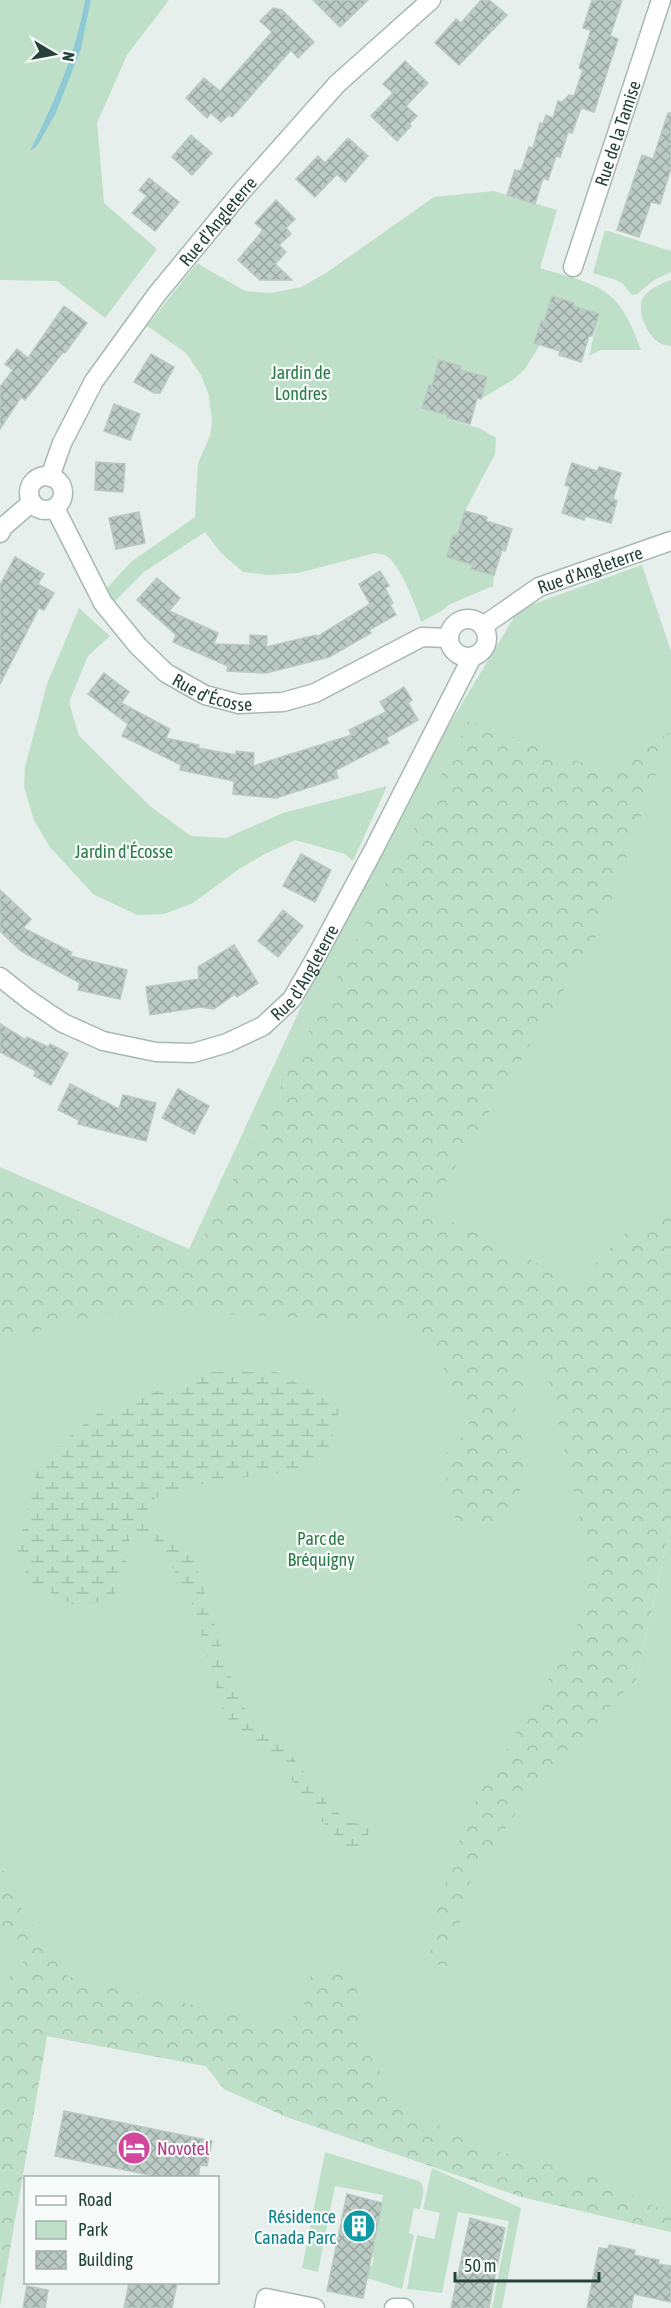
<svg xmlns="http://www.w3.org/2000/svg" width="671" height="2308" font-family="'Asap Condensed',sans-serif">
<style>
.green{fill:#bfe0c8}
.forest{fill:url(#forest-crowns)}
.wetland{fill:url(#wetland-marsh)}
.water{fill:#8ec9d4}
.building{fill:url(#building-cross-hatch);stroke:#b8c9c2;stroke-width:1.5}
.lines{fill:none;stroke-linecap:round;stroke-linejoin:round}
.minor-casing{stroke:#a8b8b2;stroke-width:21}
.minor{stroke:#fff;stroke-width:18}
.labels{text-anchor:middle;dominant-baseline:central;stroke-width:4.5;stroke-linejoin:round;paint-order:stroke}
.street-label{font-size:18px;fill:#24423a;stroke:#f7fbf9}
.park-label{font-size:18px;fill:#2d7a4b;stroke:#f7fbf9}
.hotel-label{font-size:18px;fill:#b23c85;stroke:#f7fbf9;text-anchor:start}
.culture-label{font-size:18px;fill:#0d838f;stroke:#f7fbf9;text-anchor:end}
</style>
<defs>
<pattern id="forest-crowns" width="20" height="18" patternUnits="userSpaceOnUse" patternTransform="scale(1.5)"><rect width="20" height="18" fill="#bfe0c8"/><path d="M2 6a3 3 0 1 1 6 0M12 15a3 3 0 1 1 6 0" fill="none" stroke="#a4c1ad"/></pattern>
<pattern id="wetland-marsh" width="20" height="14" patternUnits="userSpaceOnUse" patternTransform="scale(1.5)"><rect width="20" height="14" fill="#bfe0c8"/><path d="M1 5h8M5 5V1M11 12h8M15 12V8" fill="none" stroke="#a4c1ad"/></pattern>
<pattern id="building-cross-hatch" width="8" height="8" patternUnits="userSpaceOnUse" patternTransform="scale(1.5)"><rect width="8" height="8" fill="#bbcac4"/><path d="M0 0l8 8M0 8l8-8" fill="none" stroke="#98a6a0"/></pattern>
</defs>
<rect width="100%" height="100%" fill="#e6efeb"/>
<g class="green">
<path d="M0,0H85C75,57 55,97 31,149L56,113L81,49L91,0H169L127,55L97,123L104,203L157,249L105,318L57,281L0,280Z"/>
<path d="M494,191L557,210L540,268C600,286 619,286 641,350H601L589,356L599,314L573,306L574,303L553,296L544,322L540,321L534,343L540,345L525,369L514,379L481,399L486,377L460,370L461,366L439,360L432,386L428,385L422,408L448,415L447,419L479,428L496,438L495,454L465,511L457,535H453L447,557L473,565L472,569L494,575L493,586L448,605L443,610L421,622C417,607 399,562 385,555C382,554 378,554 375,553L298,573L270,575L243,572L221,553L205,532L144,572L114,602L106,589L131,562L195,517L198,463L210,436L212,421L209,396L201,375L186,353L147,326L197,263L245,291L271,293L301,287L326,273L434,197Z"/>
<path d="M605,230L671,251V272L654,280L637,294L632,295L623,284L616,280L593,273Z"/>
<path d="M671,280V346C666,345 661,345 657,341C647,334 636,310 643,298C648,289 662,283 671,280Z"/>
<path d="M642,565L671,651V1438L620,1693L635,1685L671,1524V2232L522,2197L287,2117L224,2089L206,2066L47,2036L0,2306V1167L189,1249L374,849L519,609Z"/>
<path d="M79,608L110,636L88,656L69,702L79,736L150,806L191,836L226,838L283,813L387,786L353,861L345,854L295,840L265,854L239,869L193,903L164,914L137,915L93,894L49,846L34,820L24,787L25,767L47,684Z"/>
<path d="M325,2152L419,2181C427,2188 422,2198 420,2209L414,2208L409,2233L414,2235L402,2289L367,2278V2266H372L374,2257L368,2256L383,2195L335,2186L318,2272L302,2268Z"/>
<path d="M432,2168L521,2208L502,2308H492L509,2221L458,2212L442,2293L407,2289L417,2235L434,2239L440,2213L423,2209Z"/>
</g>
<g class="forest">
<path d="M469,721L611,773L671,731L602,927L429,1210L579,1284L584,1274L628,1231L653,1227L671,1215V1524L635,1685L620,1694L597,1724L538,1783L473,1872L449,1966L428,1964L438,1906L467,1816L566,1650L588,1599L586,1545L547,1373L523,1346L524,1385L514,1414L528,1458L520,1492L493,1523L459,1528L448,1498L444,1455L471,1428L449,1385L435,1341L383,1321L128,1310L0,1340V1175L192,1259Z"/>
<path d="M0,1871H5L23,1896L21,1914L48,1940L67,1976L236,2015L258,2027L287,2021L304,2008L307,1981L317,1967H343L357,1990L363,2045L397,2100L470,2144L597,2177L660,2209L671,2218V2232L522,2197L287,2117L224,2089L206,2066L47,2036L0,2306V1983L23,1967V1945L0,1929Z"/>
</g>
<path class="wetland" d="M210,1372H276L340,1406L330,1448L295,1472L215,1480L155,1498L142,1517L177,1536L194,1558L235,1691L251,1718L273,1731L329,1806L352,1823L370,1825L366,1845L350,1852L319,1818L272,1752L237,1730L224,1714L191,1600L158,1542L131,1530L124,1578L111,1600L76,1606L29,1581L18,1551L39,1461L99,1412Z"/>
<path class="water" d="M85,0H91L81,49L56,113L37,146L30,151C55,99 75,56 85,0Z"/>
<g class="building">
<path d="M313,0H368L340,27Z"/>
<path d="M481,0H489L507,15L459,65L435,43L456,19L461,23Z"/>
<path d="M592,0H622L610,36L618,39L594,112L581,108L572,133L568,132L560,157L556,156L548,180L543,178L535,204L507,195L515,170L521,171L529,147L533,148L540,123L543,124L546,115L553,118L558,101L562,102L569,95L574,96L583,70L579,68L591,30L583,28Z"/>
<path d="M273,8L282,10L314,42L298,58L291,50L232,117L229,115L221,122L211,113L207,118L186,98L204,78L220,91L272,32L260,21Z"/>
<path d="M405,61L428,83L406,106L417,116L409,124L411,126L397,141L371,116L393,93L383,84Z"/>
<path d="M668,113H671V168L660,204L651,202L639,237L617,230L642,155L653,159Z"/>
<path d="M191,135L212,153L192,175L172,157Z"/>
<path d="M348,138L368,156L345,182L337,174L315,197L296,179L318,156L325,163Z"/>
<path d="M149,178L179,202L155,231L132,213L147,196L139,190Z"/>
<path d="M276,200L295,219L286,228L291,234L279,245L286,252L275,264L292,280H260L238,260L263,230L255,223Z"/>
<path d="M552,296L574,303L573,306L599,314L592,336H589L581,362L559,355L560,351L534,343L541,321L544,322Z"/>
<path d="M64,306L87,323L65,353L63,352L25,400L21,397L0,429V387L13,370L5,364L17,349L28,358Z"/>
<path d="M151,354L174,367L160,393H154L134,382Z"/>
<path d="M439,360L461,366L460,370L487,377L481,399L477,398L470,424L447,418L448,415L422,408L429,385L432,386Z"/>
<path d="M114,404L140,414L130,440L104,431Z"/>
<path d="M96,462L125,464L123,492L95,490Z"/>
<path d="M572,463L597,471L599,467L621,473L613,499L617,501L611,523L585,516L584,520L562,513L570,487L565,485Z"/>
<path d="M465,511L487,517L486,521L512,529L505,551L502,550L494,575L471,569L473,565L447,557L453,535L457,536Z"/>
<path d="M139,512L145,543L116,549L109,518Z"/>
<path d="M15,557L44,574L38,584L54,593L44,610L39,608L0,684V585Z"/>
<path d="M380,571L389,586L385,588L393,603L390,605L396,615L369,630L371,633L329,657L266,673L227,671L228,666L173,642L176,635L137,600L157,578L180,598L169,611L218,633L214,644L250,645V635L267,636L266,647L316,635L317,637L370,604L359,584Z"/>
<path d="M104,673L129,692L121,703L170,729L166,738L199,745L198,748L236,755V751L254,753L253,766L352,735L349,730L386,712L380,702L404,687L412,700L408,703L418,720L386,738L389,743L336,770L338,778L276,798L233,794L234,781L180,770L181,765L122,736L128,724L88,694Z"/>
<path d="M301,854L331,870L315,902L283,886Z"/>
<path d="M0,890L31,919L23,928L72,952L70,956L127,970L120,999L78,990L80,983L21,951L0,931Z"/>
<path d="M283,910L303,926L278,957L258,941Z"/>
<path d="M234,945L258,983L237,997L235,994L214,1009L200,1007L150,1015L146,987L199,979L198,967Z"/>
<path d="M0,1024L26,1040L27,1037L48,1047L50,1044L68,1053L51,1085L34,1076L36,1071L0,1052Z"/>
<path d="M70,1084L119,1109L123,1095L156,1103L146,1141L78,1124L79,1120L58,1110Z"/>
<path d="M178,1089L209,1106L194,1134L162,1118Z"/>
<path d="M64,2111L212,2141L207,2166L200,2165L198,2178H150V2175L55,2156Z"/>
<path d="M347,2194L382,2203L363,2298L327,2291Z"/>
<path d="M470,2218L505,2228L494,2281L489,2308H451Z"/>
<path d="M609,2245L635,2250L634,2255L659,2260L658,2264L671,2266V2302L634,2294L631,2308H587L599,2248L608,2249Z"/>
<path d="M129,2283H177L172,2308H124Z"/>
<path d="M27,2286L48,2290L45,2308H23Z"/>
</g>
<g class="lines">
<g class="minor-casing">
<g id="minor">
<path id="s1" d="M573,267L661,0"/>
<circle cx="46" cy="493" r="17"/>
<path id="s2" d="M50,477L62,443L94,381L157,294L242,191L337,84L431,0"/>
<path id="s3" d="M55,508L103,603L138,646L166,673L205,695L239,704L283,702L315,693L422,637L449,638"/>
<path d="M0,533L3,527L31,503"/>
<circle cx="468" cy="638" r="19"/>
<path id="s4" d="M483,626L539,587L671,541"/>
<path id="s5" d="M0,977L29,1000L63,1023L103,1041L156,1052L193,1053L227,1043L263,1026L292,999L315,959L374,849L472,657"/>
<path d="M264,2308L266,2298L315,2308"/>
<path d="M394,2308H404"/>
</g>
</g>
<use href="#minor" class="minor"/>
</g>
<defs>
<g id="hotel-disc" transform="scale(1.725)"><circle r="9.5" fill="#d1479c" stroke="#f7fbf9"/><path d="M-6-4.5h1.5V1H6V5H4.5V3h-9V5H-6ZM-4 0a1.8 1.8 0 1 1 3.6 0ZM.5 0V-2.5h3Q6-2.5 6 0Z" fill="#fff"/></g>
<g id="building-disc" transform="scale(1.725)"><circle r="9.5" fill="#0f9aa8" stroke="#f7fbf9"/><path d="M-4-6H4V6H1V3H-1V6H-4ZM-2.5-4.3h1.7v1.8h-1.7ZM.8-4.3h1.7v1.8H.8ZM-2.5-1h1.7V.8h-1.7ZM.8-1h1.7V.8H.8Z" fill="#fff"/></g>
</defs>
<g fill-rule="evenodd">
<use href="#hotel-disc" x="134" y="2148"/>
<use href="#building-disc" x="359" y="2226"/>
</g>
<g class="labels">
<g class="street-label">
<text stroke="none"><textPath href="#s1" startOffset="141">Rue de la Tamise</textPath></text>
<text stroke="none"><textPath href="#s2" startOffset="308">Rue d'Angleterre</textPath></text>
<text stroke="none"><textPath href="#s4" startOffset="122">Rue d'Angleterre</textPath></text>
<text stroke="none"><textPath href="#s3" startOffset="252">Rue d'Écosse</textPath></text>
<text stroke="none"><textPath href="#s5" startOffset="357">Rue d'Angleterre</textPath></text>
</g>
<g class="park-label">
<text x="301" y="372">Jardin de<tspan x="301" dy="21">Londres</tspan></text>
<text x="124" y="851">Jardin d'Écosse</text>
<text x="321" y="1538">Parc de<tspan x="321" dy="21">Bréquigny</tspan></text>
</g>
<g class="hotel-label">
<text x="157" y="2148">Novotel</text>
</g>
<g class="culture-label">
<text x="336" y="2216">Résidence<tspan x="336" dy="21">Canada Parc</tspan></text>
</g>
</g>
<rect x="24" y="2176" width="195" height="108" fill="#f7fbf9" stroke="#a3b1ad" stroke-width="1.5"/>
<rect x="36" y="2196" width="30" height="9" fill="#ffffff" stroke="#a3b1ad" stroke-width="1.5"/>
<text x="78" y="2206" font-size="18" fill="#24423a">Road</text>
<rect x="36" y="2221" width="30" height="18" fill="#bfe0c8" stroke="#a3b1ad" stroke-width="1.5"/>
<text x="78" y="2236" font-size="18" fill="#24423a">Park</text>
<rect x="36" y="2251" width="30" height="18" fill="url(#building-cross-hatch)" stroke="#a3b1ad" stroke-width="1.5"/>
<text x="78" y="2266" font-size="18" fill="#24423a">Building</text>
<g transform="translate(54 54) rotate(100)" stroke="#f7fbf9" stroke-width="4.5" paint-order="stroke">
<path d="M0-4.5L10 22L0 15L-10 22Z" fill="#24423a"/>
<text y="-9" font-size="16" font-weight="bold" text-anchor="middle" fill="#24423a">N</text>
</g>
<path d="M455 2272v9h144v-9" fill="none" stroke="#24423a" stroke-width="3"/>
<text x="464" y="2272" font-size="18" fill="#24423a" stroke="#f7fbf9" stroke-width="4.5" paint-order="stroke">50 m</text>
</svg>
